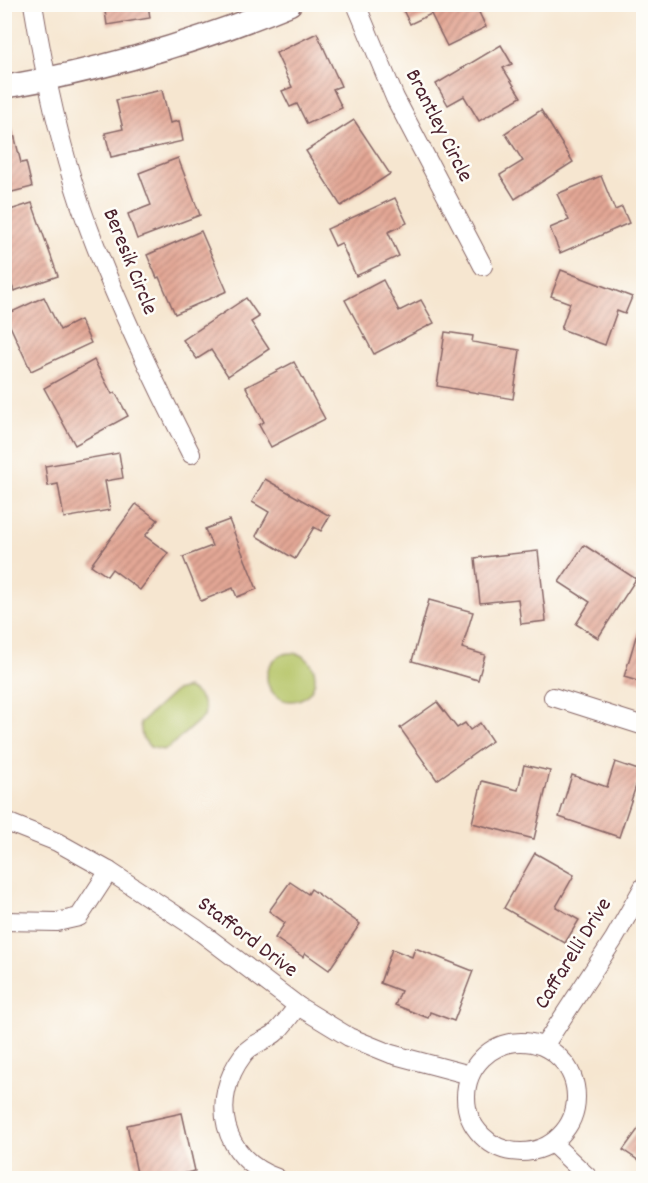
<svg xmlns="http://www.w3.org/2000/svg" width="648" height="1183" font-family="Dekko,sans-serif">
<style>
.green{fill:#b5c466;stroke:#807248;stroke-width:1.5}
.building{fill:url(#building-hatch)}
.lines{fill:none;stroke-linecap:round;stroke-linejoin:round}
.minor-casing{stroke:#866565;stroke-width:20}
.tertiary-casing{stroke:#866565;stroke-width:25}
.minor{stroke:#fff;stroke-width:18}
.tertiary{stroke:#fff;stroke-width:22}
.labels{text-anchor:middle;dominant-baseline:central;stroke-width:5;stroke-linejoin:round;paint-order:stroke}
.street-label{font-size:22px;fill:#4a1f2b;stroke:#fdfcf7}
</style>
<defs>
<pattern id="building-hatch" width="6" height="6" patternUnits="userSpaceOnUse" patternTransform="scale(1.5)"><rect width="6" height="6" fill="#e3a795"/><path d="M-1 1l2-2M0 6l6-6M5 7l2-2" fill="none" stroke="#ba877a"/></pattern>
</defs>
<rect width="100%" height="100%" fill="#fdfcf7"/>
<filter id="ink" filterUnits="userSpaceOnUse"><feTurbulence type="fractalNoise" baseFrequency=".0167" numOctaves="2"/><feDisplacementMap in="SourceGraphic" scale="12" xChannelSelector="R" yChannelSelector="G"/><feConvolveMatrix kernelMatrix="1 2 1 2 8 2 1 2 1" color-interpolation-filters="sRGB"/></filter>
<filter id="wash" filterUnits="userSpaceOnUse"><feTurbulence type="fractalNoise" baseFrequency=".008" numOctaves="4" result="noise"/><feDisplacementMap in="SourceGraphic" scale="24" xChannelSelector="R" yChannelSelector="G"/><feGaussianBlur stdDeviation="1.35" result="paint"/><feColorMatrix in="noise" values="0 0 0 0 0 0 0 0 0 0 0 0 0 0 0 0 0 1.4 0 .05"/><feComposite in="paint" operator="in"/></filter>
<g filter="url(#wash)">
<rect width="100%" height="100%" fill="#f6e6d0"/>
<g class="green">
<circle cx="291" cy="677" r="24"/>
<path d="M187,688C197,692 208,704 204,716L168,748L163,750L150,747L142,737L140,723L175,691Z"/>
</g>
<g id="blocks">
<g class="building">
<path d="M104,4H148L150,18L107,25Z"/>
<path d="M400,4H475L486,27L447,46L431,14L410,24Z"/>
<path d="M317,33L341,86L333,89L342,108L307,124L297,104L290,107L282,91L292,87L276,53Z"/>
<path d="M501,45L512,64L503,68L521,97L479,121L464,96L448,105L436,84Z"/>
<path d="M162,90L170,123L179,121L183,141L111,157L105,133L123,129L116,100Z"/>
<path d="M541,110L573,162L515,199L500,175L523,161L505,133Z"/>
<path d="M354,120L390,174L341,206L306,151Z"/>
<path d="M12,126L21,163L26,162L32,187L4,194V128Z"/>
<path d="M178,158L200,215L137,239L128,214L151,205L139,173Z"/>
<path d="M601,176L615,210L622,207L629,223L560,253L550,228L569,220L557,194Z"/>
<path d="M395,198L407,223L388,232L399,256L356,276L341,243L335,246L327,229Z"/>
<path d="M32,203L58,276L14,291L7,271L4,272V212Z"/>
<path d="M201,231L227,291L175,314L159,277L157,278L147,255Z"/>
<path d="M561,270L632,297L625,314L617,311L605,345L561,329L570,303L551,296Z"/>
<path d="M383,280L399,311L421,300L434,323L374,354L345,300Z"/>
<path d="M44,297L60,330L80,320L91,343L31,371L5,315Z"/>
<path d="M246,298L259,317L251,322L269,349L228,376L211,350L197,359L183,340Z"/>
<path d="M445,332L473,336L472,342L520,350L513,399L437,386Z"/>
<path d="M94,360L112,394L115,392L128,416L75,445L44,388Z"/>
<path d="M294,362L325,419L271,447L259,425L264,422L246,387Z"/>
<path d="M119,453L123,478L105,481L110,510L64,518L58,484L48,486L45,466Z"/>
<path d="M265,479L330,516L321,531L314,527L295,559L256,536L269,512L252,502Z"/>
<path d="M136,504L158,520L145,536L168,553L140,590L112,569L107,576L91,565Z"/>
<path d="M229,520L257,589L237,597L233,588L201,601L183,557L212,546L205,529Z"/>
<path d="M584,545L636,579L598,638L576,624L590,602L559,582Z"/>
<path d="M538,551L546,621L521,624L518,599L480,603L475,558Z"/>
<path d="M429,600L473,612L462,648L485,655L478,680L412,661Z"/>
<path d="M644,610V683L624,677Z"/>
<path d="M437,702L457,728L465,723L470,730L480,723L492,741L437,780L400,728Z"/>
<path d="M615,762L641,771L619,837L559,817L572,775L607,787Z"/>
<path d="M524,765L550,771L534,839L472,823L482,781L518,790Z"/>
<path d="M535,853L574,875L556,907L579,920L565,943L504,908Z"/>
<path d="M290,882L308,894L311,889L360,924L329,970L305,953L303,957L275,938L285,923L269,911Z"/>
<path d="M415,948L473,971L454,1021L430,1012L428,1018L395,1005L401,991L380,983L392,949L412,957Z"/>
<path d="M182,1113L195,1171L182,1174L183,1178H138L127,1125Z"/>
<path d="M644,1121V1164L623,1150Z"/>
</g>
</g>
</g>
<g filter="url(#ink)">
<use href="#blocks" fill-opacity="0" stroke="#866565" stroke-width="1.5"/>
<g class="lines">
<g class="minor-casing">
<g id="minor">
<path d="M33,4C44,71 58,139 80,204C110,290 149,372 191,454"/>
<path d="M356,4L395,98L483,266"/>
<path d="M553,697L644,726"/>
<path d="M4,821L57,842L109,871L194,927L298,1006L349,1037L391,1054L470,1075"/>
<path d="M4,921L57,922L79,917L109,871"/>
<circle cx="521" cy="1097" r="55"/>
<path d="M544,1046L614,939L644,886"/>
<path d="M552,1143L589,1178"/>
<path d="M277,1178C222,1159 209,1100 243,1055C250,1045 264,1041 274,1034C283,1027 290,1015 298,1006"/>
</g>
</g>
<g class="tertiary-casing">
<path id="tertiary" d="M4,87C102,70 198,42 290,4"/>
</g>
<use href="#minor" class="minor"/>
<use href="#tertiary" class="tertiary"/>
</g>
</g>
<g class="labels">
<g class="street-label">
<text transform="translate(438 126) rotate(63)">Brantley Circle</text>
<text transform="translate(129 262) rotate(68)">Beresik Circle</text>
<text transform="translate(247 938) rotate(37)">Stafford Drive</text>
<text transform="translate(574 954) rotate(-58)">Caffarelli Drive</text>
</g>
</g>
<rect width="648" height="1183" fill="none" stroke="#fdfcf7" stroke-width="24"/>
</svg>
